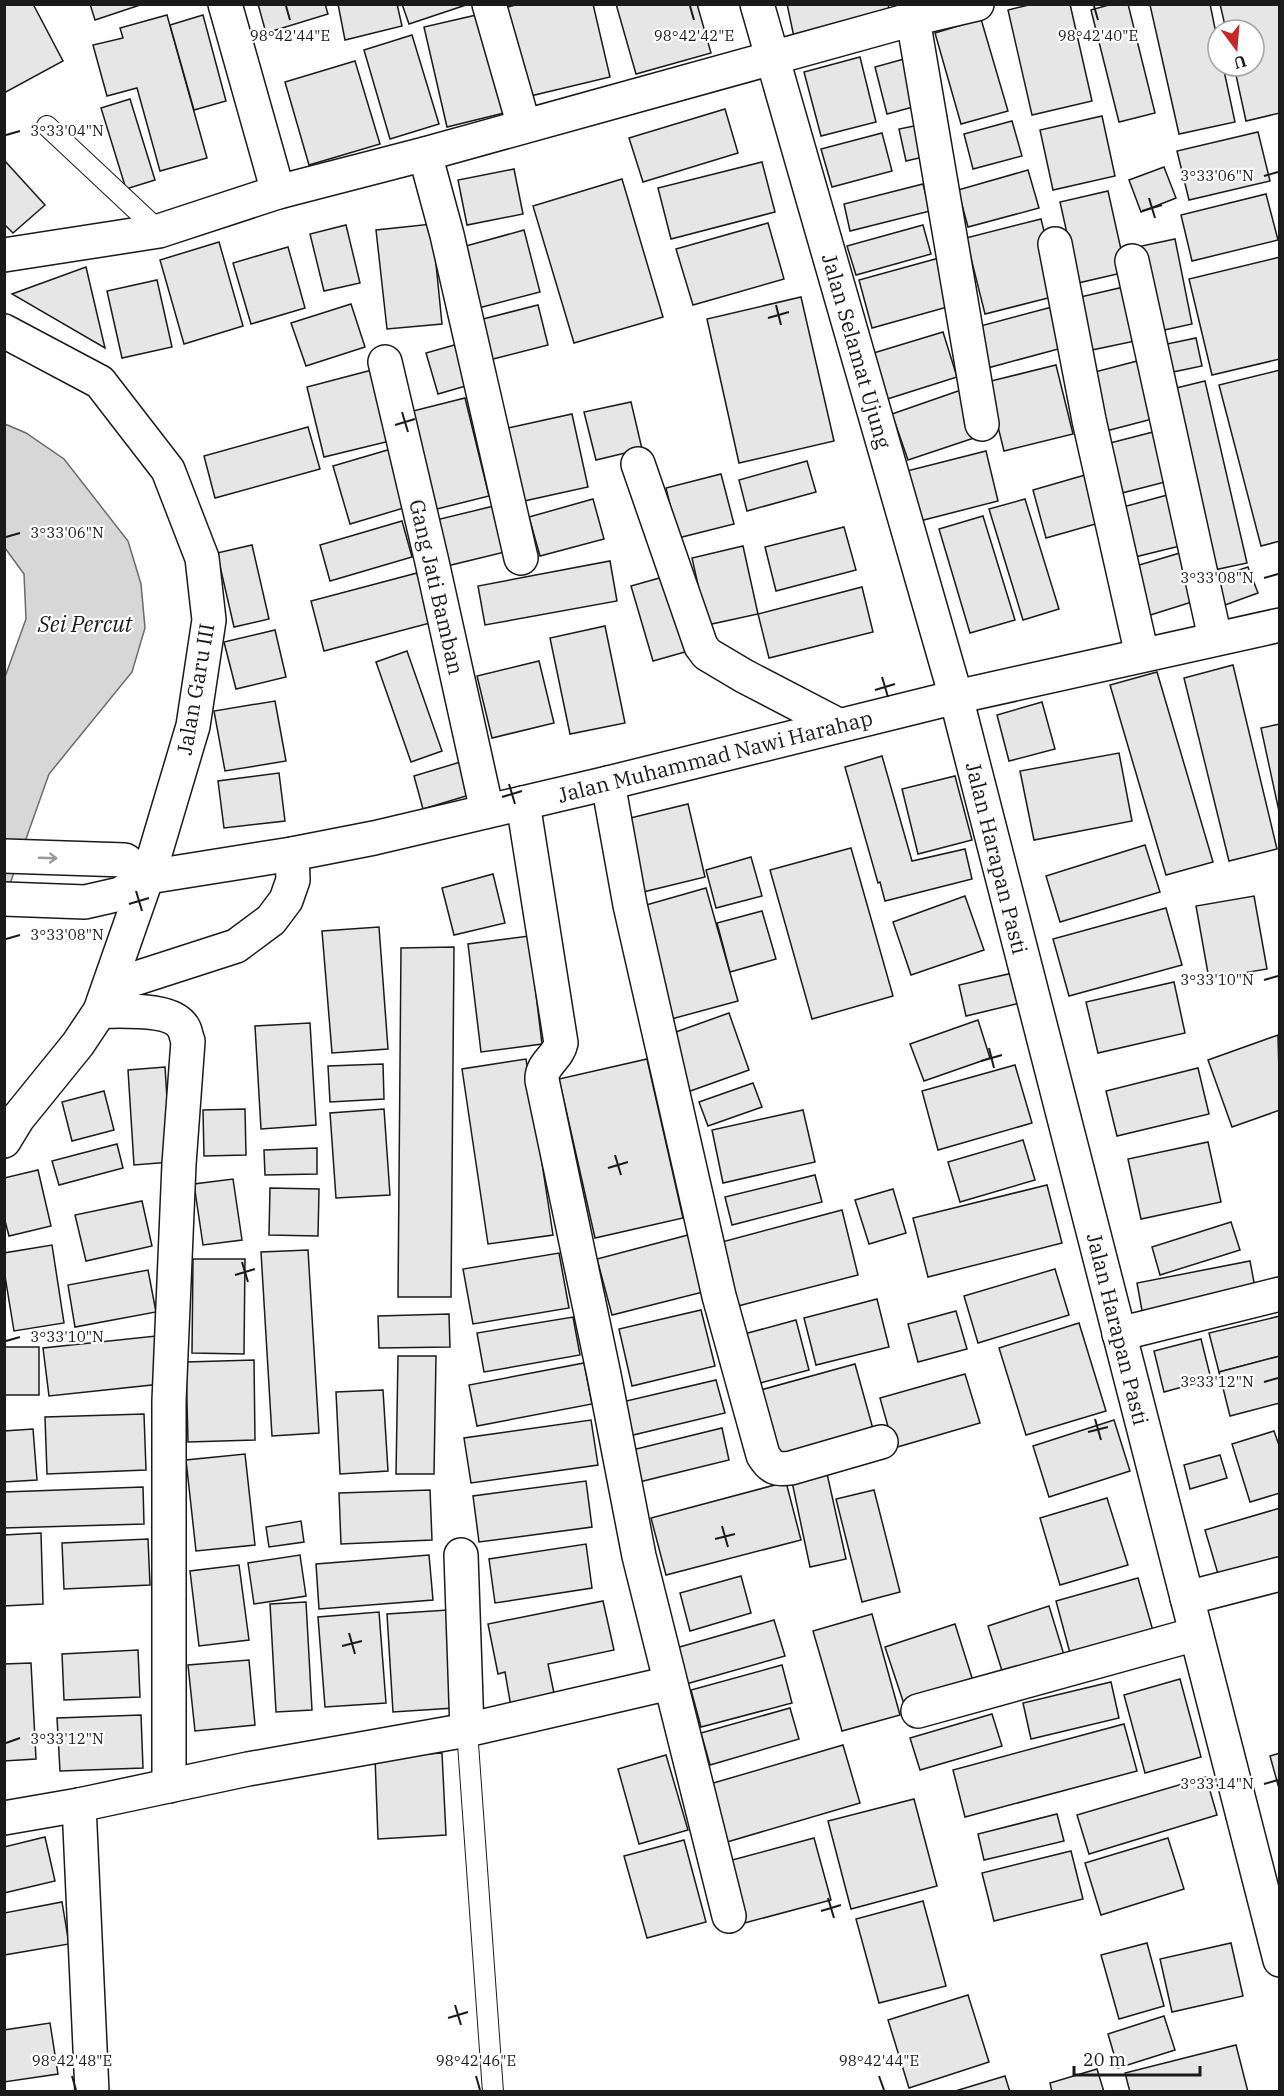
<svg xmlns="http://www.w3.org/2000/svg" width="1284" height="2096" font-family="'IBM Plex Serif',serif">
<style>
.water{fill:#d7d7d7;stroke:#6a6a6a;stroke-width:1.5}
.building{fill:#e6e6e6;stroke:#1a1a1a;stroke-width:1.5}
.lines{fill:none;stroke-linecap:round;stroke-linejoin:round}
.lane-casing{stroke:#1a1a1a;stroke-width:22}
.street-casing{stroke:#1a1a1a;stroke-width:36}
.secondary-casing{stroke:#1a1a1a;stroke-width:36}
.lane{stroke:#fff;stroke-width:20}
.street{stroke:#fff;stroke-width:33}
.secondary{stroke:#fff;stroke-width:33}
.oneway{stroke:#989898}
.ticks{fill:none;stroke:#1a1a1a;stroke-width:2}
.labels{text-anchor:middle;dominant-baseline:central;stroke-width:4.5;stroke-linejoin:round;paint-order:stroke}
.street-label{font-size:21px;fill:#1a1a1a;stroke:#fff}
.water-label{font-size:22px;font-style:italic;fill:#1a1a1a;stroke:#fff}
.ticks-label{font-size:15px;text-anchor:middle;fill:#1a1a1a;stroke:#fff;stroke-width:4.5;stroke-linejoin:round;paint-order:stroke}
</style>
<rect width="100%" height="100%" fill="#fff"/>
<path class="water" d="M5,424L26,433L64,459L128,541L141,584L145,628L132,672L49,774L5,898V677L26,619L24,574L5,548Z"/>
<g class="building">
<path d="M4,4H33L63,61L4,93Z"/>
<path d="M90,4H143L95,20Z"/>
<path d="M258,4H325L328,14L266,33Z"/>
<path d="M338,4H397L402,26L345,40Z"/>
<path d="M402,4H469L409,24Z"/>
<path d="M519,4H593L610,77L522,98L500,9Z"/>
<path d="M616,4H697L711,53L636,74Z"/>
<path d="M787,4H888L890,14L794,37Z"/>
<path d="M1033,4H1070L1092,101L1032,115L1008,10Z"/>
<path d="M1112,4H1128L1155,113L1119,122L1091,10Z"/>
<path d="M1210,4L1218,43V66H1223L1235,122L1179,134L1150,5Z"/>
<path d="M1220,4H1279L1280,113L1246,121L1234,66H1254V30H1226Z"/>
<path d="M485,13L508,112L447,127L424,27Z"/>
<path d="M167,15L207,158L160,171L137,88L107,96L93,45L123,38L120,28Z"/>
<path d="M203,15L226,101L194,110L170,25Z"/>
<path d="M981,19L1008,111L961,124L935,33Z"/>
<path d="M412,35L439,124L390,139L364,50Z"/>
<path d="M915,56L928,103L887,114L875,67Z"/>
<path d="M860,57L876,122L821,136L804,72Z"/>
<path d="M355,61L380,144L309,165L285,82Z"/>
<path d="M130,99L155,180L126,189L101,108Z"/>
<path d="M725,109L738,153L643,182L629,138Z"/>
<path d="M1102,116L1115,176L1053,190L1040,130Z"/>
<path d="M1012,121L1022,156L973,169L964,134Z"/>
<path d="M929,123L936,154L906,161L899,129Z"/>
<path d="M1258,132L1270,181L1189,200L1177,151Z"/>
<path d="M882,133L892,171L832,187L821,149Z"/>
<path d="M4,160L45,205L13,233L4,224Z"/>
<path d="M762,162L775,212L671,239L658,188Z"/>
<path d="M1164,167L1176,198L1141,212L1129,180Z"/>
<path d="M514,169L523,214L467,225L458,180Z"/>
<path d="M1028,170L1039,208L968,227L958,190Z"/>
<path d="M622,179L663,317L574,343L533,206Z"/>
<path d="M923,184L930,211L850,231L844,204Z"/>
<path d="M1108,191L1126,272L1078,283L1060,202Z"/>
<path d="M1266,194L1278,240L1192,261L1181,215Z"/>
<path d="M1041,219L1060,295L985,314L966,238Z"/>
<path d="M768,223L784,279L693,305L676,249Z"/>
<path d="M432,224L442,324L387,329L376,230Z"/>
<path d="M346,225L360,283L324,291L310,234Z"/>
<path d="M923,225L931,254L856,275L847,246Z"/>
<path d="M524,230L540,292L471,310L455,249Z"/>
<path d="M1175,239L1192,324L1155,332L1137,247Z"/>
<path d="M219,242L243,326L184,344L160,260Z"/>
<path d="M288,247L305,308L251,324L233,263Z"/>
<path d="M1280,257V359L1212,375L1189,279Z"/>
<path d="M939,258L951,306L872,328L859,280Z"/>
<path d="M86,267L105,348L12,294Z"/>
<path d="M157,280L172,347L122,358L107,291Z"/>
<path d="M1128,286L1140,340L1087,351L1076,298Z"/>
<path d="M801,297L834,441L739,463L707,319Z"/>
<path d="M351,304L365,347L306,366L291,323Z"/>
<path d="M538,305L548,345L489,360L479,320Z"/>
<path d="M1052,307L1062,348L984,369L973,328Z"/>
<path d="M943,332L957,377L881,401L867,355Z"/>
<path d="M1196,338L1202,366L1168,373L1162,345Z"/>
<path d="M465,342L476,383L438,394L426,353Z"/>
<path d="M1145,359L1160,417L1106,431L1091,373Z"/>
<path d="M1056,365L1073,434L1004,451L987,382Z"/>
<path d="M372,370L390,441L324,457L307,387Z"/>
<path d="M1280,370V541L1261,546L1219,385Z"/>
<path d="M1205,381L1247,563L1214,570L1172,389Z"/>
<path d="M961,390L977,437L908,460L892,414Z"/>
<path d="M465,398L489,496L425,512L401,414Z"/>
<path d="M631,402L642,449L596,460L584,412Z"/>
<path d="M572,414L588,487L524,501L508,428Z"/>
<path d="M308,427L320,469L215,498L204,456Z"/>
<path d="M1157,431L1169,481L1122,493L1110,443Z"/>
<path d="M391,449L407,507L350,524L333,466Z"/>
<path d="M986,451L998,501L912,523L899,473Z"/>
<path d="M807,461L816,492L747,511L739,480Z"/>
<path d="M1092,473L1106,521L1046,538L1033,490Z"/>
<path d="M721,474L734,524L678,538L666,488Z"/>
<path d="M1171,494L1184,545L1135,557L1123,507Z"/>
<path d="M593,499L604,539L540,556L529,517Z"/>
<path d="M1025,499L1059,609L1023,620L989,509Z"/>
<path d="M498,505L509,551L447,566L436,520Z"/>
<path d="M983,516L1015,620L970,633L939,529Z"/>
<path d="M402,521L412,557L330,581L320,545Z"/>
<path d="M844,527L856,570L776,591L765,547Z"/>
<path d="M252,545L269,619L234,627L217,553Z"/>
<path d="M743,546L758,614L707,625L692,558Z"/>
<path d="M1180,553L1195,601L1144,617L1129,568Z"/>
<path d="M610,561L617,601L485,625L478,586Z"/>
<path d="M1248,567L1258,593L1225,605L1216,578Z"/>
<path d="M417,573L430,623L324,651L311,601Z"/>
<path d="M670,575L692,650L653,661L631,586Z"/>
<path d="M862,587L873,632L769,658L758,614Z"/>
<path d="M605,626L625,723L570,734L550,638Z"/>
<path d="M275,630L286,677L236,689L224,642Z"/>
<path d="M407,651L442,751L411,762L376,662Z"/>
<path d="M539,661L554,723L492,738L477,676Z"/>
<path d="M1233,665L1277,849L1229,861L1184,678Z"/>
<path d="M1157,672L1213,862L1166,875L1110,685Z"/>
<path d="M275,701L286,761L225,771L214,711Z"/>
<path d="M1042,702L1055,749L1009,761L997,715Z"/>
<path d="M1280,724V816L1261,728Z"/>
<path d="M1119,753L1132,821L1034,840L1020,771Z"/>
<path d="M882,756L912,861L965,849L972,879L885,901L880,882L878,883L845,767Z"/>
<path d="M467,760L476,793L423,809L414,776Z"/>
<path d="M279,773L285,821L224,828L218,781Z"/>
<path d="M955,776L972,840L918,854L902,789Z"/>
<path d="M688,804L705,877L639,893L622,820Z"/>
<path d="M1145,845L1160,892L1060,922L1046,876Z"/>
<path d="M851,848L893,996L812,1019L770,870Z"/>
<path d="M751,857L762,896L716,908L706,870Z"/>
<path d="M493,874L505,923L454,935L442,888Z"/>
<path d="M706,888L738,1001L664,1021L632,909Z"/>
<path d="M965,896L984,950L911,975L893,922Z"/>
<path d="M1254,896L1267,969L1209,979L1196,906Z"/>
<path d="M1166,908L1182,965L1069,996L1053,939Z"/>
<path d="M762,911L776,959L730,972L717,923Z"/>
<path d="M379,927L388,1049L332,1053L322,931Z"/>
<path d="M529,936L542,1044L481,1052L468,944Z"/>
<path d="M454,947L451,1297H398L401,948Z"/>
<path d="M1013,973L1020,1003L966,1016L959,985Z"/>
<path d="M1174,982L1185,1033L1098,1053L1086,1002Z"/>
<path d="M729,1013L749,1070L682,1094L662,1037Z"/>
<path d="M978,1020L990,1058L924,1081L910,1044Z"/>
<path d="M310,1023L316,1125L261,1129L255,1026Z"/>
<path d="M1278,1035L1280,1110L1232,1127L1208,1060Z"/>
<path d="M526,1059L553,1235L488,1244L462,1069Z"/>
<path d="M647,1059L683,1218L595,1238L559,1079Z"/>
<path d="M383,1064L384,1099L330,1102L328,1066Z"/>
<path d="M1015,1065L1032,1123L938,1150L922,1091Z"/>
<path d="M165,1067L171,1162L134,1165L128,1070Z"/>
<path d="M1198,1068L1209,1114L1117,1136L1106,1091Z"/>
<path d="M753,1083L762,1107L708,1126L699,1102Z"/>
<path d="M104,1091L114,1130L72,1141L62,1102Z"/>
<path d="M245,1109L246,1155L204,1156L203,1110Z"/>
<path d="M384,1109L390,1195L336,1198L330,1113Z"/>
<path d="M803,1110L815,1162L723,1183L712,1130Z"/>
<path d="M1023,1140L1035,1180L960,1202L948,1162Z"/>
<path d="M1208,1142L1221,1202L1141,1219L1128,1159Z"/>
<path d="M117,1144L123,1168L59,1185L52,1161Z"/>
<path d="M317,1148V1174L265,1175L264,1150Z"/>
<path d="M38,1170L51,1226L9,1236L4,1217V1178Z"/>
<path d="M815,1175L822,1202L732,1225L725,1197Z"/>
<path d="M233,1179L242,1240L203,1245L194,1184Z"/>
<path d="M1047,1185L1062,1243L928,1277L913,1218Z"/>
<path d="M270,1188L319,1189L318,1236L269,1235Z"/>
<path d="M893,1189L906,1233L869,1244L855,1200Z"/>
<path d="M142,1201L152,1246L86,1261L75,1215Z"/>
<path d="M842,1210L858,1275L738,1306L722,1242Z"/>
<path d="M1231,1222L1240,1250L1160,1275L1152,1247Z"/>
<path d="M688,1235L703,1292L612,1315L597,1259Z"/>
<path d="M52,1245L64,1323L14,1331L4,1270V1253Z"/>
<path d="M308,1250L319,1433L272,1436L261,1252Z"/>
<path d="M559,1253L569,1308L473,1324L463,1269Z"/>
<path d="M193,1259H245L244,1354L192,1353Z"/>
<path d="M1250,1261L1256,1293L1143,1316L1137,1283Z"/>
<path d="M1055,1269L1069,1315L978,1343L964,1296Z"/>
<path d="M148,1270L156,1312L75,1327L68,1285Z"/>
<path d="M877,1299L889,1347L816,1365L804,1318Z"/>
<path d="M701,1310L715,1366L632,1386L619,1329Z"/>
<path d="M956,1311L967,1349L918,1362L908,1324Z"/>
<path d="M449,1314L450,1347L379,1348L378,1316Z"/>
<path d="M1280,1316V1356L1219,1372L1209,1333Z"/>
<path d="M573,1317L580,1355L484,1372L477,1333Z"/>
<path d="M796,1320L809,1370L745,1387L733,1337Z"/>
<path d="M1079,1323L1106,1411L1026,1435L999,1348Z"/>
<path d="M156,1336L161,1384L49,1396L43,1348Z"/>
<path d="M1201,1339L1211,1379L1164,1392L1154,1351Z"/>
<rect x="4" y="1347" width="35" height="48"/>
<path d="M398,1356H436L434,1474H396Z"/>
<path d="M1280,1356V1403L1230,1416L1219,1372Z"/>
<path d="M254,1360L255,1440L188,1442L186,1362Z"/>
<path d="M584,1363L592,1404L477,1426L469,1385Z"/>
<path d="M855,1364L873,1429L775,1456L757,1391Z"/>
<path d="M965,1374L980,1423L894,1448L880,1398Z"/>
<path d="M716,1380L725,1413L629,1436L622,1402Z"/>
<path d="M383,1390L388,1471L340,1474L336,1392Z"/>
<path d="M144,1414L146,1470L47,1474L45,1417Z"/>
<path d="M591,1420L598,1465L471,1483L464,1438Z"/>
<path d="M1114,1420L1130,1471L1049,1497L1033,1446Z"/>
<path d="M722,1428L729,1460L631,1484L624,1452Z"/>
<path d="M33,1429L37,1480L4,1482V1431Z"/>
<path d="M1274,1431L1280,1448V1493L1250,1502L1232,1444Z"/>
<path d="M245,1454L255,1545L196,1551L186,1460Z"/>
<path d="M1220,1455L1227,1478L1190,1489L1184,1465Z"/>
<path d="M826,1469L846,1559L810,1567L791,1477Z"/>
<path d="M586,1481L592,1527L479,1542L473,1496Z"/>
<path d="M786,1482L801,1540L666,1575L651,1518Z"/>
<path d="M143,1487L144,1524L4,1528V1492Z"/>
<path d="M430,1490L432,1540L341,1544L339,1493Z"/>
<path d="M874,1490L900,1592L862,1602L836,1499Z"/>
<path d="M1107,1498L1128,1565L1060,1585L1040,1518Z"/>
<path d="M1280,1508V1567L1221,1584L1205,1530Z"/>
<path d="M301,1521L304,1542L269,1547L266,1527Z"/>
<path d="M41,1533L43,1604L4,1606V1535Z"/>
<path d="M148,1539L150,1585L64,1589L62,1543Z"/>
<path d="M586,1544L592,1588L495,1603L489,1559Z"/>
<path d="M300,1555L306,1596L254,1604L248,1563Z"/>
<path d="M429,1555L433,1600L319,1609L316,1564Z"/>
<path d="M239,1565L249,1640L199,1646L190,1571Z"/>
<path d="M741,1576L751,1613L690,1631L680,1593Z"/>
<path d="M1138,1578L1153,1631L1070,1653L1056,1601Z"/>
<path d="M603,1601L614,1650L548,1664L555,1698L511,1707L505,1672L498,1674L488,1624Z"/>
<path d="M306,1602L312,1710L276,1712L270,1604Z"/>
<path d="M1049,1606L1064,1655L1003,1674L988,1626Z"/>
<path d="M448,1610L454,1708L393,1712L387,1614Z"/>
<path d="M379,1612L386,1703L325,1707L318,1617Z"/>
<path d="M872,1614L900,1715L842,1731L813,1631Z"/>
<path d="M774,1620L785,1656L686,1684L676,1648Z"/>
<path d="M955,1624L973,1681L904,1704L885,1647Z"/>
<path d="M138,1650L140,1697L64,1700L62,1654Z"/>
<path d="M249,1660L255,1725L195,1731L188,1665Z"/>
<path d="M31,1663L36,1759L4,1761V1664Z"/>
<path d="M782,1665L792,1703L701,1727L691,1690Z"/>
<path d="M1180,1679L1201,1757L1145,1773L1124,1695Z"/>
<path d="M1111,1682L1119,1718L1031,1739L1023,1703Z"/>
<path d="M790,1708L799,1739L710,1765L701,1733Z"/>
<path d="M992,1714L1002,1746L920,1770L910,1738Z"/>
<path d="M141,1715L143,1768L60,1771L57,1718Z"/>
<path d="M1124,1724L1137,1771L965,1817L953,1770Z"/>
<path d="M843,1745L860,1803L727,1842L710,1784Z"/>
<path d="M442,1753L446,1835L378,1839L375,1757Z"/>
<path d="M1280,1753V1792L1270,1756Z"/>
<path d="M666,1755L688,1830L639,1844L618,1769Z"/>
<path d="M1206,1777L1217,1815L1089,1854L1077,1815Z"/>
<path d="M914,1799L937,1886L851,1909L828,1821Z"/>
<path d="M1057,1814L1064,1841L984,1860L978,1834Z"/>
<path d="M45,1837L55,1881L4,1893V1847Z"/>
<path d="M814,1838L831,1900L737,1925L721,1863Z"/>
<path d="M1168,1838L1184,1889L1101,1915L1085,1863Z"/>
<path d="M684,1840L706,1922L647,1938L624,1856Z"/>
<path d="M1071,1851L1083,1899L994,1921L982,1873Z"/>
<path d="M923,1901L946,1986L879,2003L856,1919Z"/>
<path d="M62,1902L69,1944L4,1955V1913Z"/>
<path d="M1147,1943L1164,2006L1119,2019L1101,1955Z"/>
<path d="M1231,1943L1243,1996L1172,2012L1160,1959Z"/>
<path d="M968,1995L989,2062L909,2088L888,2020Z"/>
<path d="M1164,2016L1175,2050L1118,2068L1108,2034Z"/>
<path d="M50,2023L58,2074L4,2082V2030Z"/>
<path d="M1236,2045L1248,2092H1130L1125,2073Z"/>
<path d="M1097,2069L1104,2092H1052L1050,2083Z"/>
<path d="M1005,2076L1010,2092H952Z"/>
</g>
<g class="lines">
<g class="lane-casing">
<g id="lane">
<path d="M47,126L159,231"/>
<path d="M467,1730L493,2092"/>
</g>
</g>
<g class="street-casing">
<g id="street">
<path d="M225,4L278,192"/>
<path d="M489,4L524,126"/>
<path d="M913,19L982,424"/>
<path d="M425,154L447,235L521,558"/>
<path d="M1055,244L1089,420L1142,655"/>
<path d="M4,255L159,231L278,192L425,154L913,19L977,4"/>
<path d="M1132,261L1215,638"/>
<path d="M4,331L100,382L168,470L202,558L209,620L193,726L154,857L100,1011L78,1044L18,1118L4,1141"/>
<path d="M385,362L432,562L487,811"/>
<path d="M638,464L701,646L707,654L744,676L838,725"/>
<path d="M608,783L630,905L719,1296L763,1455C771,1468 776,1470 791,1468L881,1442"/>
<path d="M523,803L561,1043C558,1058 541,1064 542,1080L604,1375L639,1556L729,1916"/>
<path d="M109,987L236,946L271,920L286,900L293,880L292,854"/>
<path d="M100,1011C121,1012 171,1007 183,1027C186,1031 186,1037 188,1041L179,1164L169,1401V1786"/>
<path d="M1119,1334L1280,1294"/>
<path d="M461,1555L467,1730"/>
<path d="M1187,1598L1280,1574"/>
<path d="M918,1711L1196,1634"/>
<path d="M79,1805L92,2092"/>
<path d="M4,1818L79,1805L248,1769L467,1730L670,1683"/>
</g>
</g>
<g class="secondary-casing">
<g id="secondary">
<path d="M757,4L956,697L1280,1960"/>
<path d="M4,856L125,860L148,877"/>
<path d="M4,899L85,902L120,894L148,877L292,854L374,838L608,783L956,697L1280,625"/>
</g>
</g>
<use href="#lane" class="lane"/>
<use href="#street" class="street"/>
<use href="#secondary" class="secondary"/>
</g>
<defs><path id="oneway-shaft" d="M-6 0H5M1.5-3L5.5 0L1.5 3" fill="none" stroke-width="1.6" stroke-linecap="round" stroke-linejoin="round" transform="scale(1.5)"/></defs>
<use class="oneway" href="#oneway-shaft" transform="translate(48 858) rotate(2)"/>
<path class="ticks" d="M286,6L290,20M690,6L694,20M1094,6L1098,20M6,135L20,131M1264,176L1278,172M1149,198L1155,218M1142,211L1162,205M776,305L781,325M768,318L789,312M402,412L408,432M395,425L415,419M6,537L20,533M1264,578L1278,574M882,677L888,697M875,690L895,684M509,784L515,804M502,797L522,791M136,891L142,911M129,904L149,898M6,939L20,935M1264,980L1278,976M989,1048L994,1068M981,1061L1002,1055M615,1155L621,1175M608,1168L628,1162M242,1262L248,1282M235,1275L255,1269M6,1341L20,1337M1264,1382L1278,1378M1095,1419L1101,1440M1088,1432L1108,1427M722,1526L728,1547M715,1539L735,1534M349,1633L355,1654M342,1646L362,1641M6,1743L20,1738M1264,1784L1278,1780M828,1898L834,1918M821,1911L841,1905M455,2005L461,2025M448,2018L468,2012M72,2076L76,2090M476,2076L480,2090M879,2076L884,2090"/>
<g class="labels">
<g class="street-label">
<text transform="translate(857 351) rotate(74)">Jalan Selamat Ujung</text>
<text transform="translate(437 587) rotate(77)">Gang Jati Bamban</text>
<text transform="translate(195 689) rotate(-80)">Jalan Garu III</text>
<text transform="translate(715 756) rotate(-14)">Jalan Muhammad Nawi Harahap</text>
<text transform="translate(997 858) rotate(76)">Jalan Harapan Pasti</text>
<text transform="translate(1118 1329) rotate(76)">Jalan Harapan Pasti</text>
</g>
<g class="water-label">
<text x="85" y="623">Sei Percut</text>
</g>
</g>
<g class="ticks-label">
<text x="290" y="41">98°42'44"E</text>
<text x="694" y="41">98°42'42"E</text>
<text x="1098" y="41">98°42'40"E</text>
<text x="67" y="136">3°33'04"N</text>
<text x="1217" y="181">3°33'06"N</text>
<text x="67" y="538">3°33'06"N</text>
<text x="1217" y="583">3°33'08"N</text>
<text x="67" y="940">3°33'08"N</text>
<text x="1217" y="985">3°33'10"N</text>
<text x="67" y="1342">3°33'10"N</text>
<text x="1217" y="1387">3°33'12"N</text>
<text x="67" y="1744">3°33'12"N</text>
<text x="1217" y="1789">3°33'14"N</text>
<text x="72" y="2066">98°42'48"E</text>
<text x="476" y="2066">98°42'46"E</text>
<text x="879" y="2066">98°42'44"E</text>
</g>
<rect width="1284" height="2096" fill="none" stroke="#1a1a1a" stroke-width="12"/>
<g transform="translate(1236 48) rotate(164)"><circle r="28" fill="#ffffff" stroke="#a3a3a3" stroke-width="1.5"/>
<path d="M0-4.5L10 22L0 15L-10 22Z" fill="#c62828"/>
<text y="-9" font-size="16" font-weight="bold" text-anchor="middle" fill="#1a1a1a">U</text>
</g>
<path d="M1074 2066v9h126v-9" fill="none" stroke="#1a1a1a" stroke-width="3"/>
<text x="1083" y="2066" font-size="18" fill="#1a1a1a" stroke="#ffffff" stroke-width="4.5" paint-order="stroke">20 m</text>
</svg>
